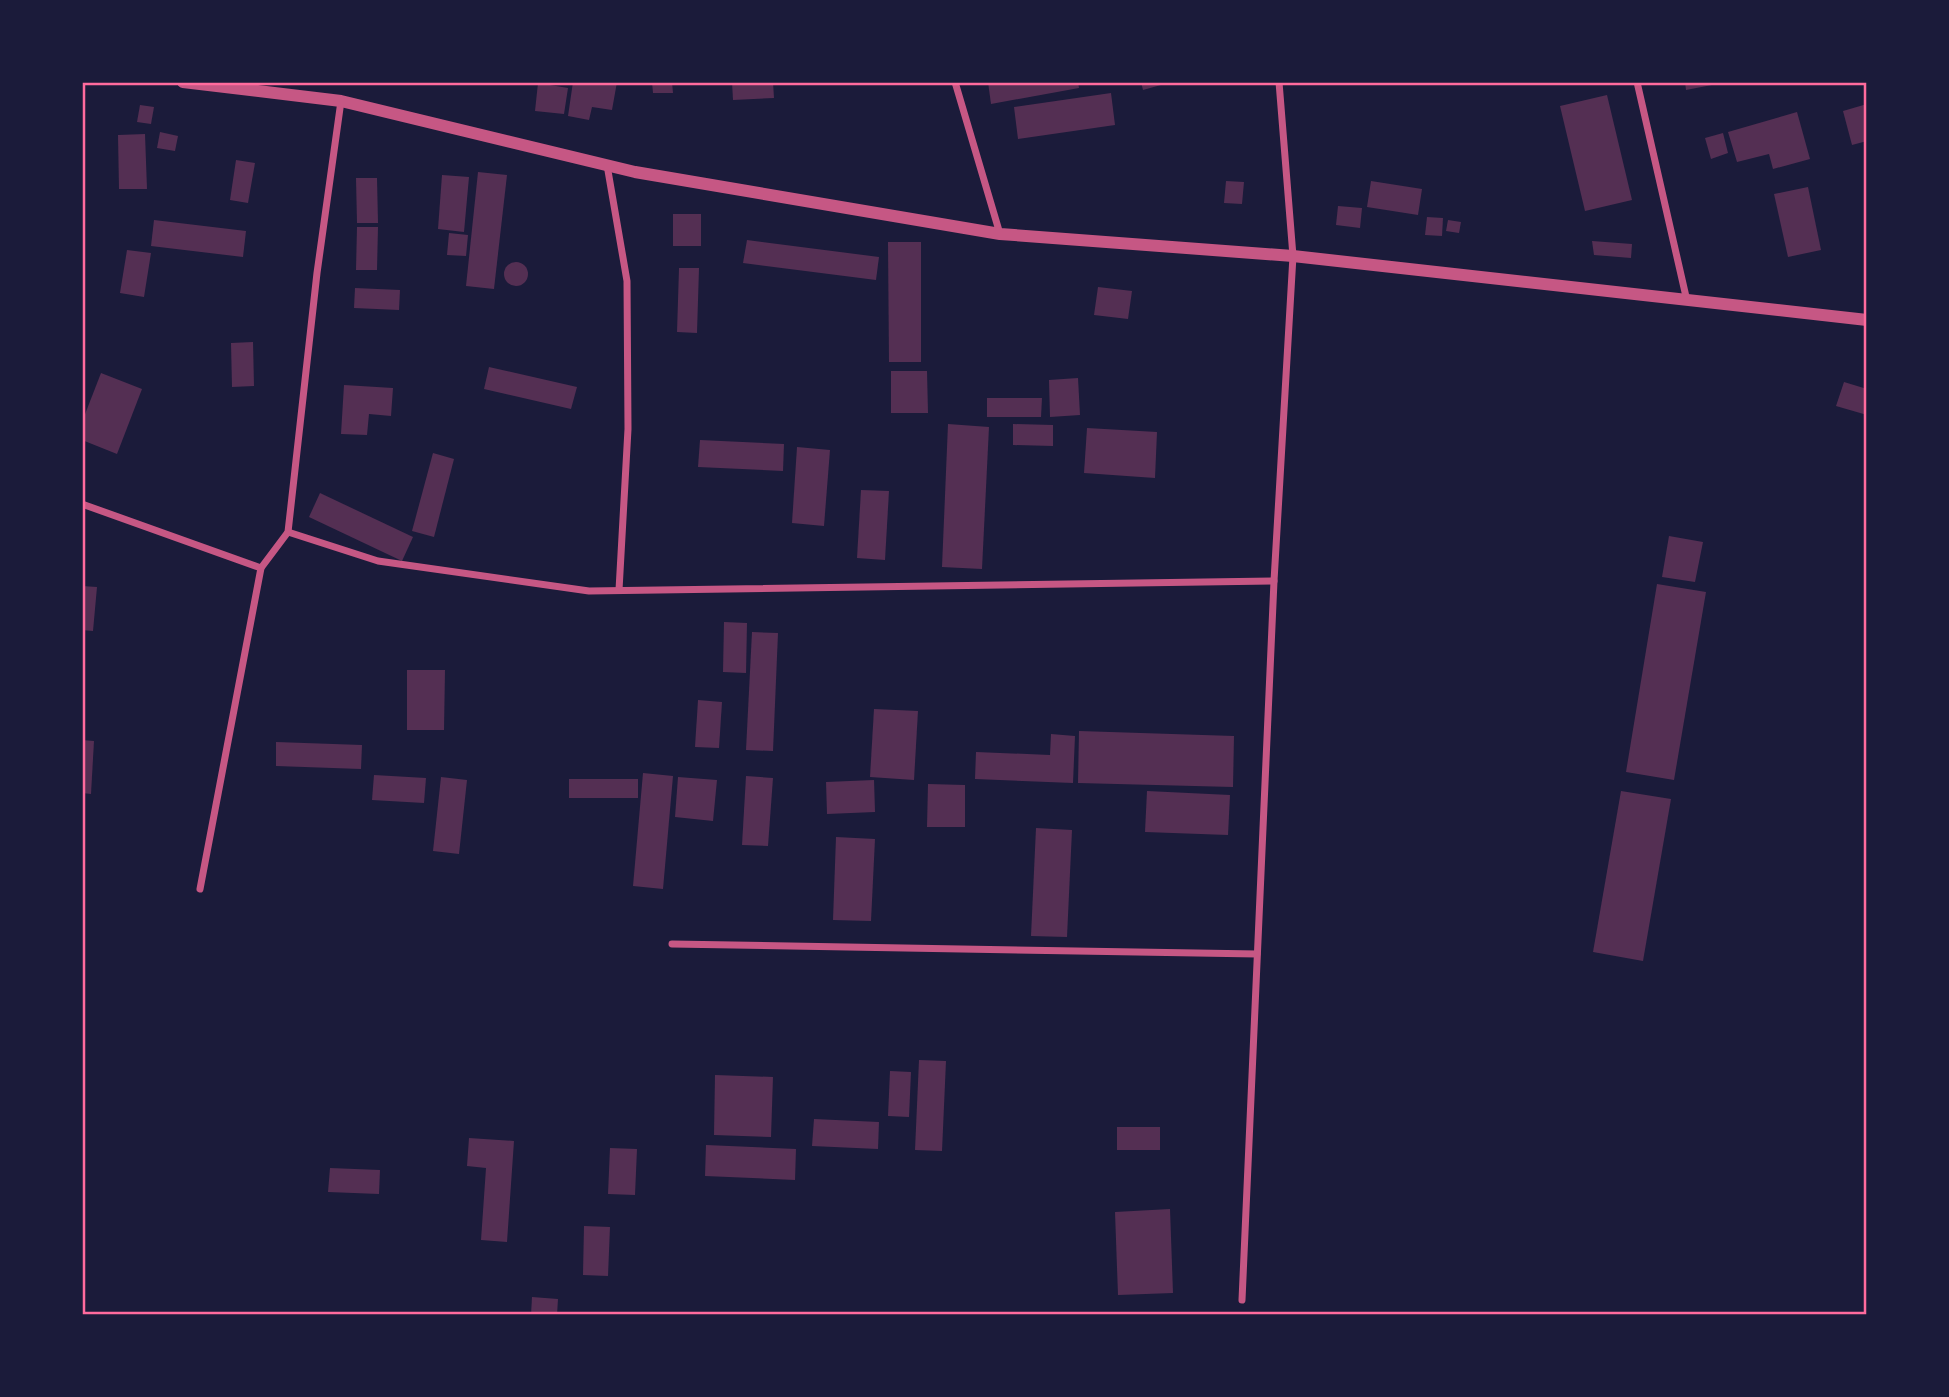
<svg xmlns="http://www.w3.org/2000/svg" width="1949" height="1397" font-family="'Varela Round',sans-serif">
<style>
.building{fill:#542f53}
.lines{fill:none;stroke-linecap:round;stroke-linejoin:round}
.minor{stroke:#c65784;stroke-width:7}
.tertiary{stroke:#c65784;stroke-width:12}
.neatline{fill:none;stroke:#ff6b9d;stroke-width:2.5}
</style>
<rect width="100%" height="100%" fill="#1b1b3a"/>
<g class="building">
<path d="M573,82H617L612,110L592,107L589,120L568,116Z"/>
<path d="M652,82H672L673,93H653Z"/>
<path d="M732,82H773L774,98L733,100Z"/>
<path d="M988,82H1078L1079,88L991,104Z"/>
<path d="M1141,82H1168V83L1143,90Z"/>
<path d="M1685,82H1717V84L1686,90Z"/>
<path d="M538,83L568,88L564,114L535,111Z"/>
<path d="M1111,93L1115,125L1018,139L1014,107Z"/>
<path d="M1607,95L1632,200L1585,211L1560,106Z"/>
<path d="M1867,104V141L1852,145L1843,111Z"/>
<path d="M140,105L154,107L151,124L137,122Z"/>
<path d="M1797,112L1810,159L1773,169L1769,154L1737,162L1728,132Z"/>
<path d="M160,132L178,136L175,151L157,148Z"/>
<path d="M1723,133L1728,153L1711,159L1705,138Z"/>
<path d="M145,134L147,189H119L118,135Z"/>
<path d="M236,160L255,163L248,203L230,200Z"/>
<path d="M478,172L507,175L494,289L466,286Z"/>
<path d="M442,175L469,177L464,232L438,229Z"/>
<path d="M356,178H377L378,223H357Z"/>
<path d="M1226,181L1244,182L1242,204L1224,203Z"/>
<path d="M1371,181L1422,189L1418,215L1367,207Z"/>
<path d="M1808,187L1821,250L1788,257L1774,194Z"/>
<path d="M1338,206L1362,208L1360,228L1336,225Z"/>
<rect x="673" y="214" width="28" height="32"/>
<path d="M1427,217L1443,218L1442,236L1425,235Z"/>
<path d="M154,220L246,231L243,257L151,246Z"/>
<path d="M1448,220L1461,222L1459,233L1446,231Z"/>
<path d="M357,227H378L377,270H356Z"/>
<path d="M449,233L468,235L466,256L447,255Z"/>
<path d="M747,240L879,257L876,280L743,263Z"/>
<path d="M1592,241L1632,244L1631,258L1594,255Z"/>
<path d="M888,242H921V362H889Z"/>
<path d="M127,250L151,253L144,297L120,293Z"/>
<circle cx="516" cy="274" r="12"/>
<path d="M679,268H699L697,333L677,332Z"/>
<path d="M1098,287L1132,291L1128,319L1094,315Z"/>
<path d="M355,288L400,290L399,310L354,308Z"/>
<path d="M253,342L254,386L232,387L231,343Z"/>
<path d="M489,367L577,387L571,409L484,389Z"/>
<path d="M891,371H927L928,413H891Z"/>
<path d="M101,373L142,389L117,454L82,440V422Z"/>
<path d="M1078,378L1080,415L1050,417L1049,380Z"/>
<path d="M1844,382L1867,389V415L1836,406Z"/>
<path d="M344,385L393,388L391,416L369,414L367,435L341,434Z"/>
<path d="M987,398H1042L1041,417H987Z"/>
<path d="M948,424L989,427L982,569L942,567Z"/>
<path d="M1013,424L1053,425V446L1013,445Z"/>
<path d="M1087,428L1157,432L1155,478L1084,473Z"/>
<path d="M700,440L784,444L783,471L698,467Z"/>
<path d="M797,447L830,450L824,526L792,523Z"/>
<path d="M433,453L454,459L434,537L412,531Z"/>
<path d="M861,490L889,491L885,560L857,558Z"/>
<path d="M320,493L413,537L402,561L309,517Z"/>
<path d="M1669,536L1703,542L1695,582L1662,577Z"/>
<path d="M1657,584L1706,592L1674,780L1626,772Z"/>
<path d="M82,586L97,587L93,631L82,630Z"/>
<path d="M724,622L747,623L746,673L723,672Z"/>
<path d="M752,632L778,633L773,751L746,750Z"/>
<path d="M407,670H445L444,730H407Z"/>
<path d="M698,700L722,702L719,748L695,747Z"/>
<path d="M874,709L918,711L914,780L870,777Z"/>
<path d="M1079,731L1234,736L1233,787L1078,783Z"/>
<path d="M1051,734L1075,736L1073,783L975,779L976,752L1050,755Z"/>
<path d="M82,740L94,741L91,794L82,793Z"/>
<path d="M276,742L362,745L361,769L276,766Z"/>
<path d="M643,773L673,776L663,889L633,886Z"/>
<path d="M374,775L426,778L424,803L372,800Z"/>
<path d="M746,776L773,778L768,846L742,845Z"/>
<path d="M441,777L467,780L459,854L433,851Z"/>
<path d="M678,777L717,780L713,821L675,817Z"/>
<rect x="569" y="779" width="69" height="19"/>
<path d="M874,780L875,812L827,814L826,782Z"/>
<path d="M928,784L965,785V827H927Z"/>
<path d="M1147,791L1230,795L1228,835L1145,832Z"/>
<path d="M1621,791L1671,799L1643,961L1593,952Z"/>
<path d="M1036,828L1072,830L1067,937L1031,936Z"/>
<path d="M836,837L875,839L871,921L833,920Z"/>
<path d="M919,1060L946,1061L942,1151L915,1150Z"/>
<path d="M890,1071L911,1072L909,1117L888,1116Z"/>
<path d="M715,1075L773,1077L771,1137L714,1135Z"/>
<path d="M814,1119L879,1122L878,1149L812,1146Z"/>
<rect x="1117" y="1127" width="43" height="23"/>
<path d="M469,1138L514,1141L507,1242L481,1240L486,1168L467,1166Z"/>
<path d="M706,1145L796,1149L795,1180L705,1176Z"/>
<path d="M610,1148L637,1149L635,1195L608,1194Z"/>
<path d="M330,1168L380,1170L379,1194L328,1192Z"/>
<path d="M1170,1209L1173,1293L1118,1295L1115,1212Z"/>
<path d="M584,1226L610,1227L608,1276L583,1275Z"/>
<path d="M532,1297L558,1299L557,1315H531Z"/>
</g>
<g class="lines">
<g class="minor">
<path d="M955,82L1000,234"/>
<path d="M1637,82L1687,301"/>
<path d="M607,165L627,281L628,429L619,590"/>
<path d="M82,504L261,568"/>
<path d="M288,532L378,561L589,591L1274,581"/>
<path d="M200,889L261,568L288,532L317,273L341,101"/>
<path d="M672,944L1257,954"/>
<path d="M1242,1300L1274,581L1293,256L1279,82"/>
</g>
<path class="tertiary" d="M183,82L341,101L635,172L1000,234L1293,256L1867,320"/>
</g>
<rect width="1949" height="1397" fill="none" stroke="#1b1b3a" stroke-width="168"/>
<rect x="84" y="84" width="1781" height="1229" class="neatline"/>
</svg>
